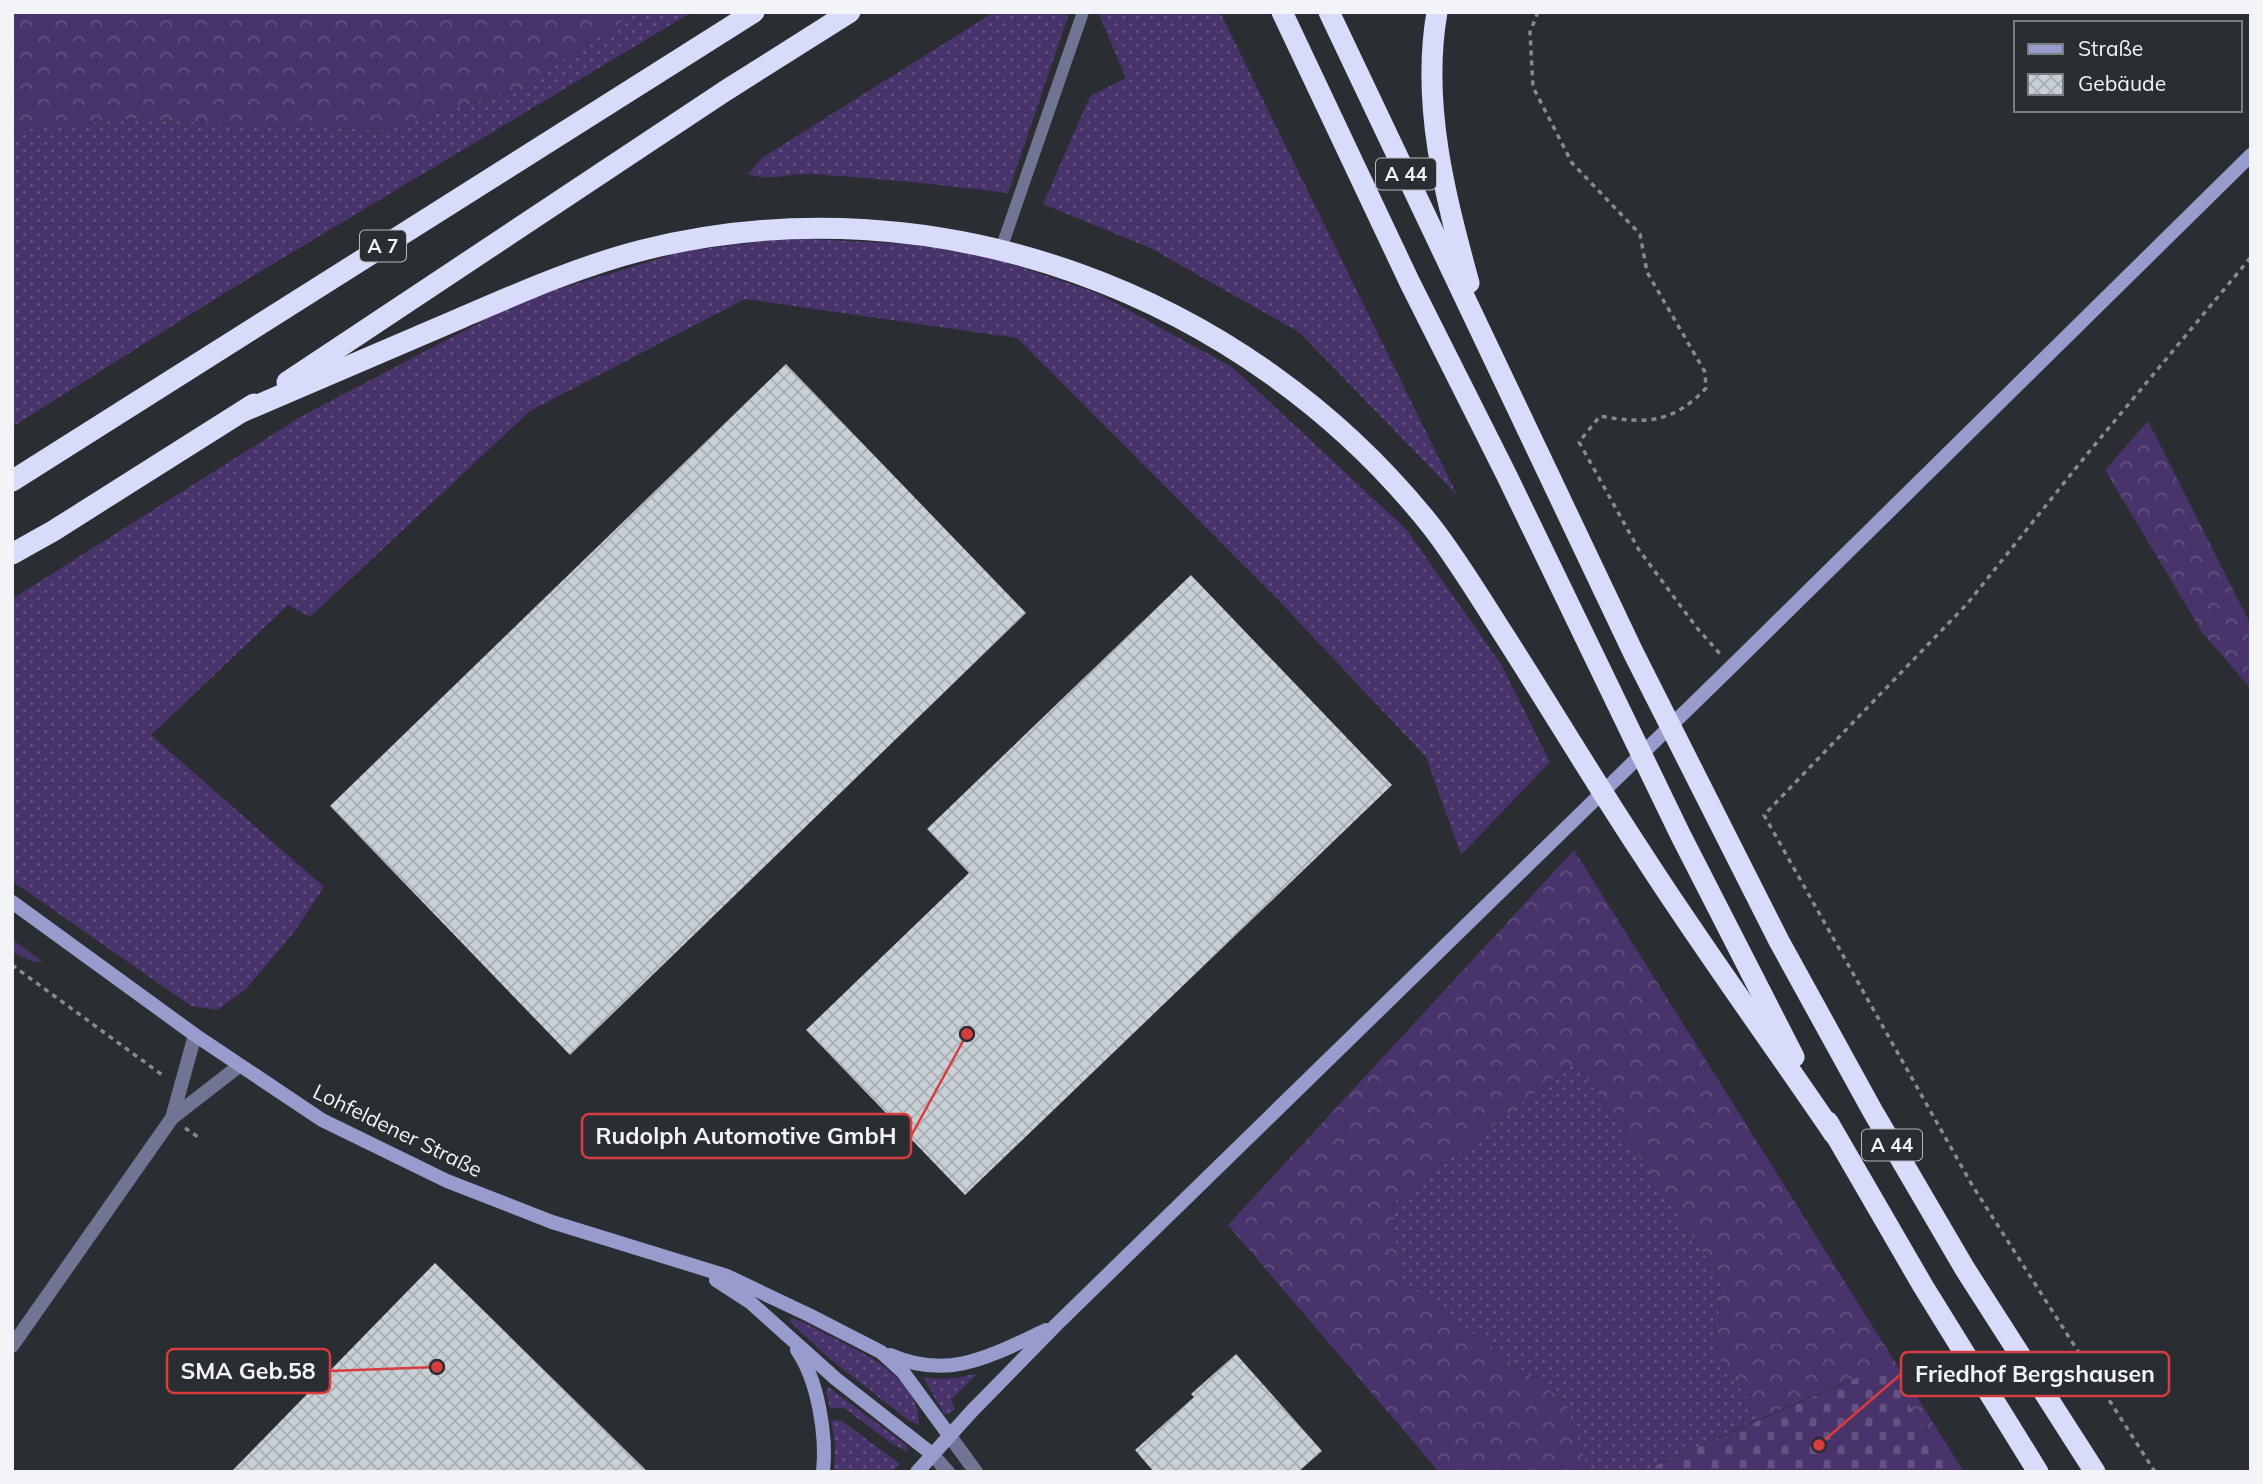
<svg xmlns="http://www.w3.org/2000/svg" width="2263" height="1484" font-family="Mulish,sans-serif">
<style>
.grass{fill:url(#grass-dots)}
.forest{fill:url(#forest-crowns)}
.cemetery{fill:url(#cemetery-stones)}
.building{fill:url(#building-cross-hatch)}
.lines{fill:none;stroke-linecap:round;stroke-linejoin:round}
.path{stroke:#878a8e;stroke-width:3.5;stroke-dasharray:5 5;stroke-linecap:butt}
.service{stroke:#717492;stroke-width:12}
.minor{stroke:#717492;stroke-width:14}
.tertiary{stroke:#717492;stroke-width:14}
.secondary{stroke:#989ccc;stroke-width:14}
.motorway{stroke:#d8dcfa;stroke-width:21}
.labels{text-anchor:middle;dominant-baseline:central;stroke-width:7;stroke-linejoin:round;paint-order:stroke}
.shield{fill:#2a2d32;stroke:#b6b8bd;stroke-width:2}
.shield-label{font-size:19px;font-weight:bold;fill:#f2f4f8}
.street-label{font-size:21px;fill:#f2f4f8;stroke:#2a2d32}
.leader{fill:none;stroke:#d93c3d;stroke-width:2.5}
.callout-dot{fill:#d93c3d;stroke:#2a2d32;stroke-width:2.5}
.callout{fill:#2a2d32;stroke:#d93c3d;stroke-width:2.5}
.callout-label{font-size:23px;text-anchor:middle;font-weight:bold;fill:#f2f4f8}
</style>
<defs>
<pattern id="grass-dots" width="8" height="8" patternUnits="userSpaceOnUse" patternTransform="scale(1.75)"><rect width="8" height="8" fill="#48336b"/><path d="M2 2h.1M6 6h.1" fill="none" stroke="#635181" stroke-width="1.8" stroke-linecap="round"/></pattern>
<pattern id="forest-crowns" width="20" height="18" patternUnits="userSpaceOnUse" patternTransform="scale(1.75)"><rect width="20" height="18" fill="#48336b"/><path d="M2 6a3 3 0 1 1 6 0M12 15a3 3 0 1 1 6 0" fill="none" stroke="#635181"/></pattern>
<pattern id="cemetery-stones" width="16" height="16" patternUnits="userSpaceOnUse" patternTransform="scale(1.75)"><rect width="16" height="16" fill="#48336b"/><path d="M2 7V4a2 2 0 0 1 4 0v3zM10 15v-3a2 2 0 0 1 4 0v3z" fill="#635181"/></pattern>
<pattern id="building-cross-hatch" width="8" height="8" patternUnits="userSpaceOnUse" patternTransform="scale(1.75)"><rect width="8" height="8" fill="#c8cfd5"/><path d="M0 0l8 8M0 8l8-8" fill="none" stroke="#a8aeb2"/></pattern>
</defs>
<rect width="100%" height="100%" fill="#2a2d32"/>
<g class="grass">
<path d="M637,12H692L223,294L12,427V131L128,119L380,130L517,90Z"/>
<path d="M994,12H1066L1068,16L1008,193C943,185 877,178 811,174C789,173 768,182 748,174L762,158Z"/>
<path d="M1098,12H1220L1457,495L1299,332L1150,248L1043,204L1090,96L1126,78Z"/>
<path d="M790,238L962,247L1097,293L1232,367L1406,529L1501,664L1550,762L1461,855L1426,757L1282,604L1017,338L745,299L530,411L310,617L288,605L151,735L324,887L295,931L245,990L217,1010L191,1006L12,881V599L302,416L523,300L684,251Z"/>
<path d="M1576,1061L1721,1279L1717,1356L1762,1418L1641,1472H1589L1566,1403L1398,1277L1393,1203Z"/>
<path d="M791,1318C804,1321 818,1330 830,1336C865,1354 921,1379 919,1425L908,1420L830,1359L790,1322Z"/>
<path d="M977,1374L951,1400L955,1409L948,1415L944,1414L924,1379L925,1377C944,1381 958,1377 977,1374Z"/>
<path d="M828,1387L905,1444L908,1452L891,1443L844,1408H830L826,1392Z"/>
<path d="M831,1420L842,1421L900,1464L892,1472H834L835,1444Z"/>
</g>
<g class="forest">
<path d="M12,12H637L517,90L380,130L128,119L12,131Z"/>
<path d="M2148,421L2251,625V689L2202,632L2105,470Z"/>
<path d="M1574,850L1964,1472H1954L1883,1366L1762,1418L1717,1356L1721,1279L1576,1061L1393,1203L1398,1277L1566,1403L1589,1472H1439L1228,1225Z"/>
<path d="M12,939L43,962H34L12,952Z"/>
</g>
<path class="cemetery" d="M1883,1366L1954,1472H1641Z"/>
<g class="building">
<path d="M786,364L1026,613L570,1055L330,806Z"/>
<path d="M1191,575L1392,785L965,1195L806,1030L969,873L927,829Z"/>
<path d="M435,1263L648,1472H231Z"/>
<path d="M1236,1354L1322,1451L1298,1472H1154L1135,1450L1194,1397L1191,1394Z"/>
</g>
<g class="lines">
<g class="path">
<path d="M1538,12L1530,32L1533,87L1572,163L1640,234L1647,272L1705,372L1706,388C1673,424 1644,424 1600,416L1579,442L1639,550L1697,628L1721,655"/>
<path d="M12,965L165,1077"/>
<path d="M185,1128L198,1137"/>
<path d="M2155,1472L1972,1185L1764,815L1967,604L2088,453L2251,257"/>
</g>
<path class="service" d="M1001,249L1083,12"/>
<g class="minor">
<path d="M172,1118L195,1035"/>
<path d="M12,1346L172,1118L239,1066"/>
</g>
<g class="tertiary">
<path d="M949,1435L976,1472"/>
<path d="M932,1454L948,1472"/>
</g>
<g class="secondary">
<path d="M12,902L195,1035L322,1120L447,1181L552,1222L727,1276L809,1315L881,1352L903,1372L949,1435"/>
<path d="M716,1280L750,1302L836,1379L932,1454"/>
<path d="M797,1350C818,1380 827,1436 823,1472"/>
<path d="M890,1355C950,1381 992,1355 1046,1330"/>
<path d="M917,1472L971,1412L1056,1325L1731,667L2251,155"/>
</g>
<g class="motorway">
<path d="M1282,12L1410,283L1506,474L1680,834L1794,1057"/>
<path d="M1329,12L1633,652L1779,941L1872,1110L1965,1269L2095,1472"/>
<path d="M1437,12C1421,104 1445,195 1469,283"/>
<path d="M287,382L725,91L850,12"/>
<path d="M244,411C316,380 389,349 461,318C521,292 580,266 643,250C935,177 1247,293 1432,527C1459,562 1482,601 1506,638C1552,710 1596,784 1643,855C1704,950 1771,1041 1834,1134"/>
<path d="M12,481L754,12"/>
<path d="M12,554L53,531L254,404"/>
<path d="M1828,1122L1923,1286L2038,1472"/>
</g>
</g>
<g class="labels">
<g class="shield">
<rect x="1376" y="158.5" width="60" height="31" rx="5"/>
<rect x="360" y="230.5" width="46" height="31" rx="5"/>
<rect x="1862" y="1129.5" width="60" height="31" rx="5"/>
</g>
<g class="shield-label">
<text x="1406" y="174">A 44</text>
<text x="383" y="246">A 7</text>
<text x="1892" y="1145">A 44</text>
</g>
<g class="street-label">
<text transform="translate(398 1130) rotate(26)">Lohfeldener Straße</text>
</g>
</g>
<path class="leader" d="M967 1034L911 1136M437 1367L330 1371M1819 1445L1901 1374"/>
<g class="callout-dot">
<circle cx="967" cy="1034" r="7"/>
<circle cx="437" cy="1367" r="7"/>
<circle cx="1819" cy="1445" r="7"/>
</g>
<g class="callout">
<rect x="582" y="1114" width="329" height="44" rx="7"/>
<rect x="167" y="1349" width="163" height="44" rx="7"/>
<rect x="1901" y="1352" width="268" height="44" rx="7"/>
</g>
<g class="callout-label">
<text x="746" y="1144">Rudolph Automotive GmbH</text>
<text x="248" y="1379">SMA Geb.58</text>
<text x="2035" y="1382">Friedhof Bergshausen</text>
</g>
<rect width="2263" height="1484" fill="none" stroke="#f2f4f8" stroke-width="28"/>
<rect x="2014" y="21" width="228" height="91" fill="#2a2d32" stroke="#7a7d81" stroke-width="2"/>
<rect x="2028" y="44" width="35" height="10" fill="#989ccc" stroke="#7a7d81" stroke-width="2"/>
<text x="2078" y="56" font-size="21" fill="#f2f4f8">Straße</text>
<rect x="2028" y="74" width="35" height="21" fill="url(#building-cross-hatch)" stroke="#7a7d81" stroke-width="2"/>
<text x="2078" y="91" font-size="21" fill="#f2f4f8">Gebäude</text>
</svg>
